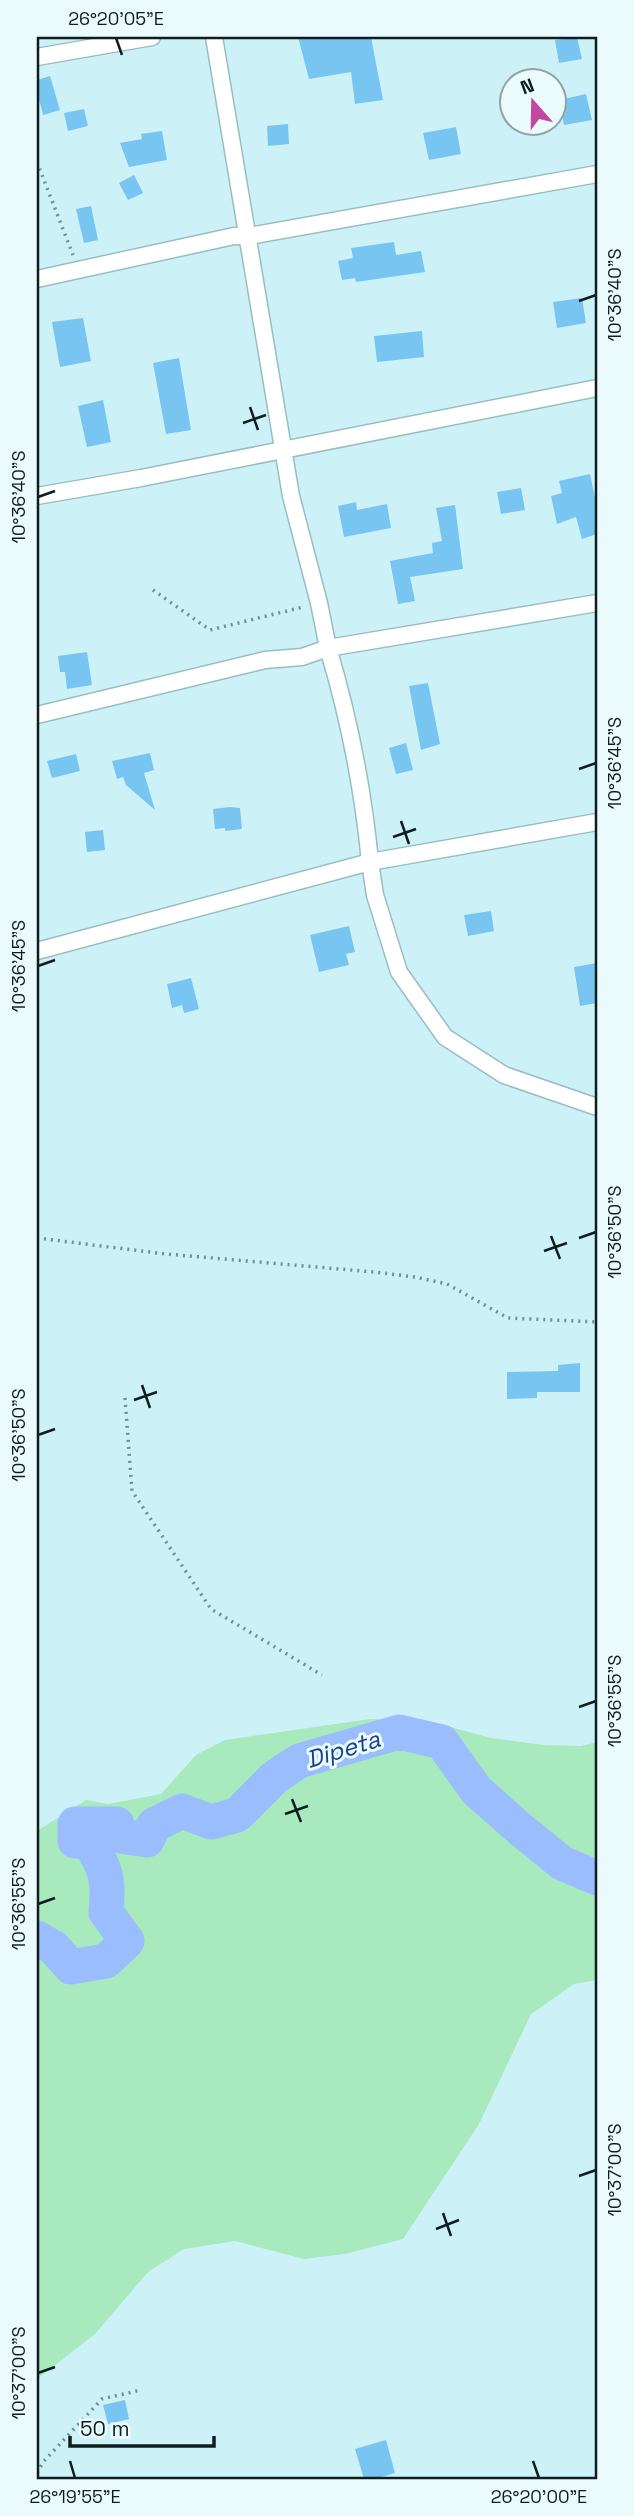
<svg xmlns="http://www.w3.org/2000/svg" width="634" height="2516" font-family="'Space Grotesk',sans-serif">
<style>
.green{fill:#a8e9be}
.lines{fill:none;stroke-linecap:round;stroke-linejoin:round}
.river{stroke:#99bdfd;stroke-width:35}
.building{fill:#78c5f2}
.street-casing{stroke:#99bdc3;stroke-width:19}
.path{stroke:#738e92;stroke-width:3.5;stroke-dasharray:2 5;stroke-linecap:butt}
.street{stroke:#fff;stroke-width:16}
.ticks{fill:none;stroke:#0f1d1f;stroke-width:2.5}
.labels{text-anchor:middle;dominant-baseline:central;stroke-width:6;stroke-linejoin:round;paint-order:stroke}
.water-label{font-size:24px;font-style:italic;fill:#1a4089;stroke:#ebfafd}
.neatline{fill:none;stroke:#0f1d1f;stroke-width:2.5}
.ticks-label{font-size:18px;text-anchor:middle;fill:#0f1d1f}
</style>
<rect width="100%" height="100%" fill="#ccf2f8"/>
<path class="green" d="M370,1719H421L491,1738L545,1745L581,1746L597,1742V1980L574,1984L531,2014L479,2124L403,2239L345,2254L304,2259L235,2241L184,2249L148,2272L95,2334L37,2379V1831L86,1800L108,1804L161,1794L196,1755L225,1740Z"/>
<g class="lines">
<path class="river" d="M37,1938L54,1948L71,1967L106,1961L127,1941L106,1912C109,1882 107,1868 89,1843L75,1841V1824H117L120,1836L147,1840L154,1825L182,1811L211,1822L237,1815L275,1777L299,1761L399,1732L442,1742L476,1790L520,1829L562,1863L597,1878"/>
</g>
<g class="building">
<path d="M298,37H371L383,100L355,104L351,72L309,79Z"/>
<path d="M577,37L582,59L559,63L555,40Z"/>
<path d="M50,76L60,110L43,115L37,91V80Z"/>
<path d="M586,94L592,120L564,125L559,100Z"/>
<path d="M84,109L88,126L68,131L64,113Z"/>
<path d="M288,124L289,144L268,146L267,126Z"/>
<path d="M456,127L461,154L429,160L423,133Z"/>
<path d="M162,131L167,160L129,167L120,143L142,139L141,134Z"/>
<path d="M134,175L143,193L128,200L119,183Z"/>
<path d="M91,206L98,240L84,243L76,209Z"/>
<path d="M394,242L396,255L421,251L425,272L356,282L355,278L342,280L338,261L353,258L351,248Z"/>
<path d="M582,298L586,323L557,328L553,302Z"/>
<path d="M83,318L91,361L60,367L52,322Z"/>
<path d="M422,331L424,357L377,362L374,336Z"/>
<path d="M179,358L191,430L166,434L153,363Z"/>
<path d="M103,400L111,442L87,447L78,406Z"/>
<path d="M590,474L597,507V534L582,539L576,517L557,524L551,496L562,493L559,481Z"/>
<path d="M521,488L525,510L501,514L497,492Z"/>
<path d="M356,502L357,510L387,504L391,528L344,537L338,506Z"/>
<path d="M455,505L463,569L410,577L415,601L398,604L390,561L433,553L432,543L442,541L436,508Z"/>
<path d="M87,652L92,685L67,689L65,672H60L58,656Z"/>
<path d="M428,683L440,744L421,750L409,686Z"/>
<path d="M406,743L413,770L396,774L389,748Z"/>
<path d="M150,753L154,770L144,773L155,810L126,785L123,777L117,779L112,761Z"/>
<path d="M76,754L80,771L52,778L47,761Z"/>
<path d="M230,807L240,808L242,829L225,831V828L215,829L213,809Z"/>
<path d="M103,830L105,850L87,852L85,832Z"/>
<path d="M491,911L494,931L468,936L464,915Z"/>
<path d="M349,926L355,952L346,954L349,965L319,972L310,935Z"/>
<path d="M597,963V1003L580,1006L574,967Z"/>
<path d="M191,978L199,1009L184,1013L182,1005L172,1008L167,984Z"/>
<path d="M580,1363V1392H537V1398L507,1399V1372L558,1371V1365Z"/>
<path d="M125,2400L129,2419L108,2424L103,2405Z"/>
<path d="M386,2440L395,2473L374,2479H364L355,2449Z"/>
</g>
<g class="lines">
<g class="street-casing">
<g id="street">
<path d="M37,57L152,37"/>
<path d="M37,279L234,236H249L597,174"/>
<path d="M37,496L141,478L597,388"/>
<path d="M597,603L328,648C349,718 363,788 370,862L597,822"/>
<path d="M37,715L265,660L302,657L328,648L319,603L291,496L214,37"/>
<path d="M37,951L370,862L375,895L399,972L445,1037L504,1075L597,1107"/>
</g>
</g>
<g class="path">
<path d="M37,162L73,255"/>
<path d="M153,590L210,630L303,607"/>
<path d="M37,1238L166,1254L374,1272L415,1277L447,1284L508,1318L597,1322"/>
<path d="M125,1398L132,1491L211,1609L322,1675"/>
<path d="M37,2473L44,2461L102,2399L141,2390"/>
</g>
<use href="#street" class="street"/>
</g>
<path class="ticks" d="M116,38L122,55M579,301L596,295M250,407L258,430M243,423L266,415M38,497L55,491M579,769L596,763M401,821L409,844M393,837L416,829M38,966L55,960M551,1236L560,1259M579,1238L596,1232M544,1251L567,1243M142,1385L150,1408M134,1400L157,1392M38,1435L55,1429M579,1707L596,1701M292,1799L301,1822M285,1814L308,1806M38,1904L55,1898M579,2176L596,2170M443,2213L451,2236M436,2229L459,2220M38,2373L55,2367M70,2461L75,2478M533,2461L539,2478"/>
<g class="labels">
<g class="water-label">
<text transform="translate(343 1749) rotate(-17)">Dipeta</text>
</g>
</g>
<rect width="634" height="2516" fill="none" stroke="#ebfafd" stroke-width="77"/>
<g transform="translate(533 102) rotate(340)"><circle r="33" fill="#ebfafd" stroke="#93a2a4" stroke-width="2"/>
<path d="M0-5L12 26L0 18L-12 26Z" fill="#c1489c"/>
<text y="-10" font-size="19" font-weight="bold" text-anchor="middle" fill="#0f1d1f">N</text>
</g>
<path d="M70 2436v10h144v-10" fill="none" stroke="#0f1d1f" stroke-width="3.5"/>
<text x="80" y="2436" font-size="21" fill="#0f1d1f" stroke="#ebfafd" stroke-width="5" paint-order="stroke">50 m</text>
<rect x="38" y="38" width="558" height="2440" class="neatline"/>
<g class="ticks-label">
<text x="116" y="25">26°20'05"E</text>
<text transform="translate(615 295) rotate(-90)" y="6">10°36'40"S</text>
<text transform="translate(19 497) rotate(-90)" y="6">10°36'40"S</text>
<text transform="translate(615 763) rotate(-90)" y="6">10°36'45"S</text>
<text transform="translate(19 966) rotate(-90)" y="6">10°36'45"S</text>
<text transform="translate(615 1232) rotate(-90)" y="6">10°36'50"S</text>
<text transform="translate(19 1435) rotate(-90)" y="6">10°36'50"S</text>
<text transform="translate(615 1701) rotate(-90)" y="6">10°36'55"S</text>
<text transform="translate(19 1904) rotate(-90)" y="6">10°36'55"S</text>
<text transform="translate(615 2170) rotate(-90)" y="6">10°37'00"S</text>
<text transform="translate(19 2373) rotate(-90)" y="6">10°37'00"S</text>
<text x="75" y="2503">26°19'55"E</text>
<text x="539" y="2503">26°20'00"E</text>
</g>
</svg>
